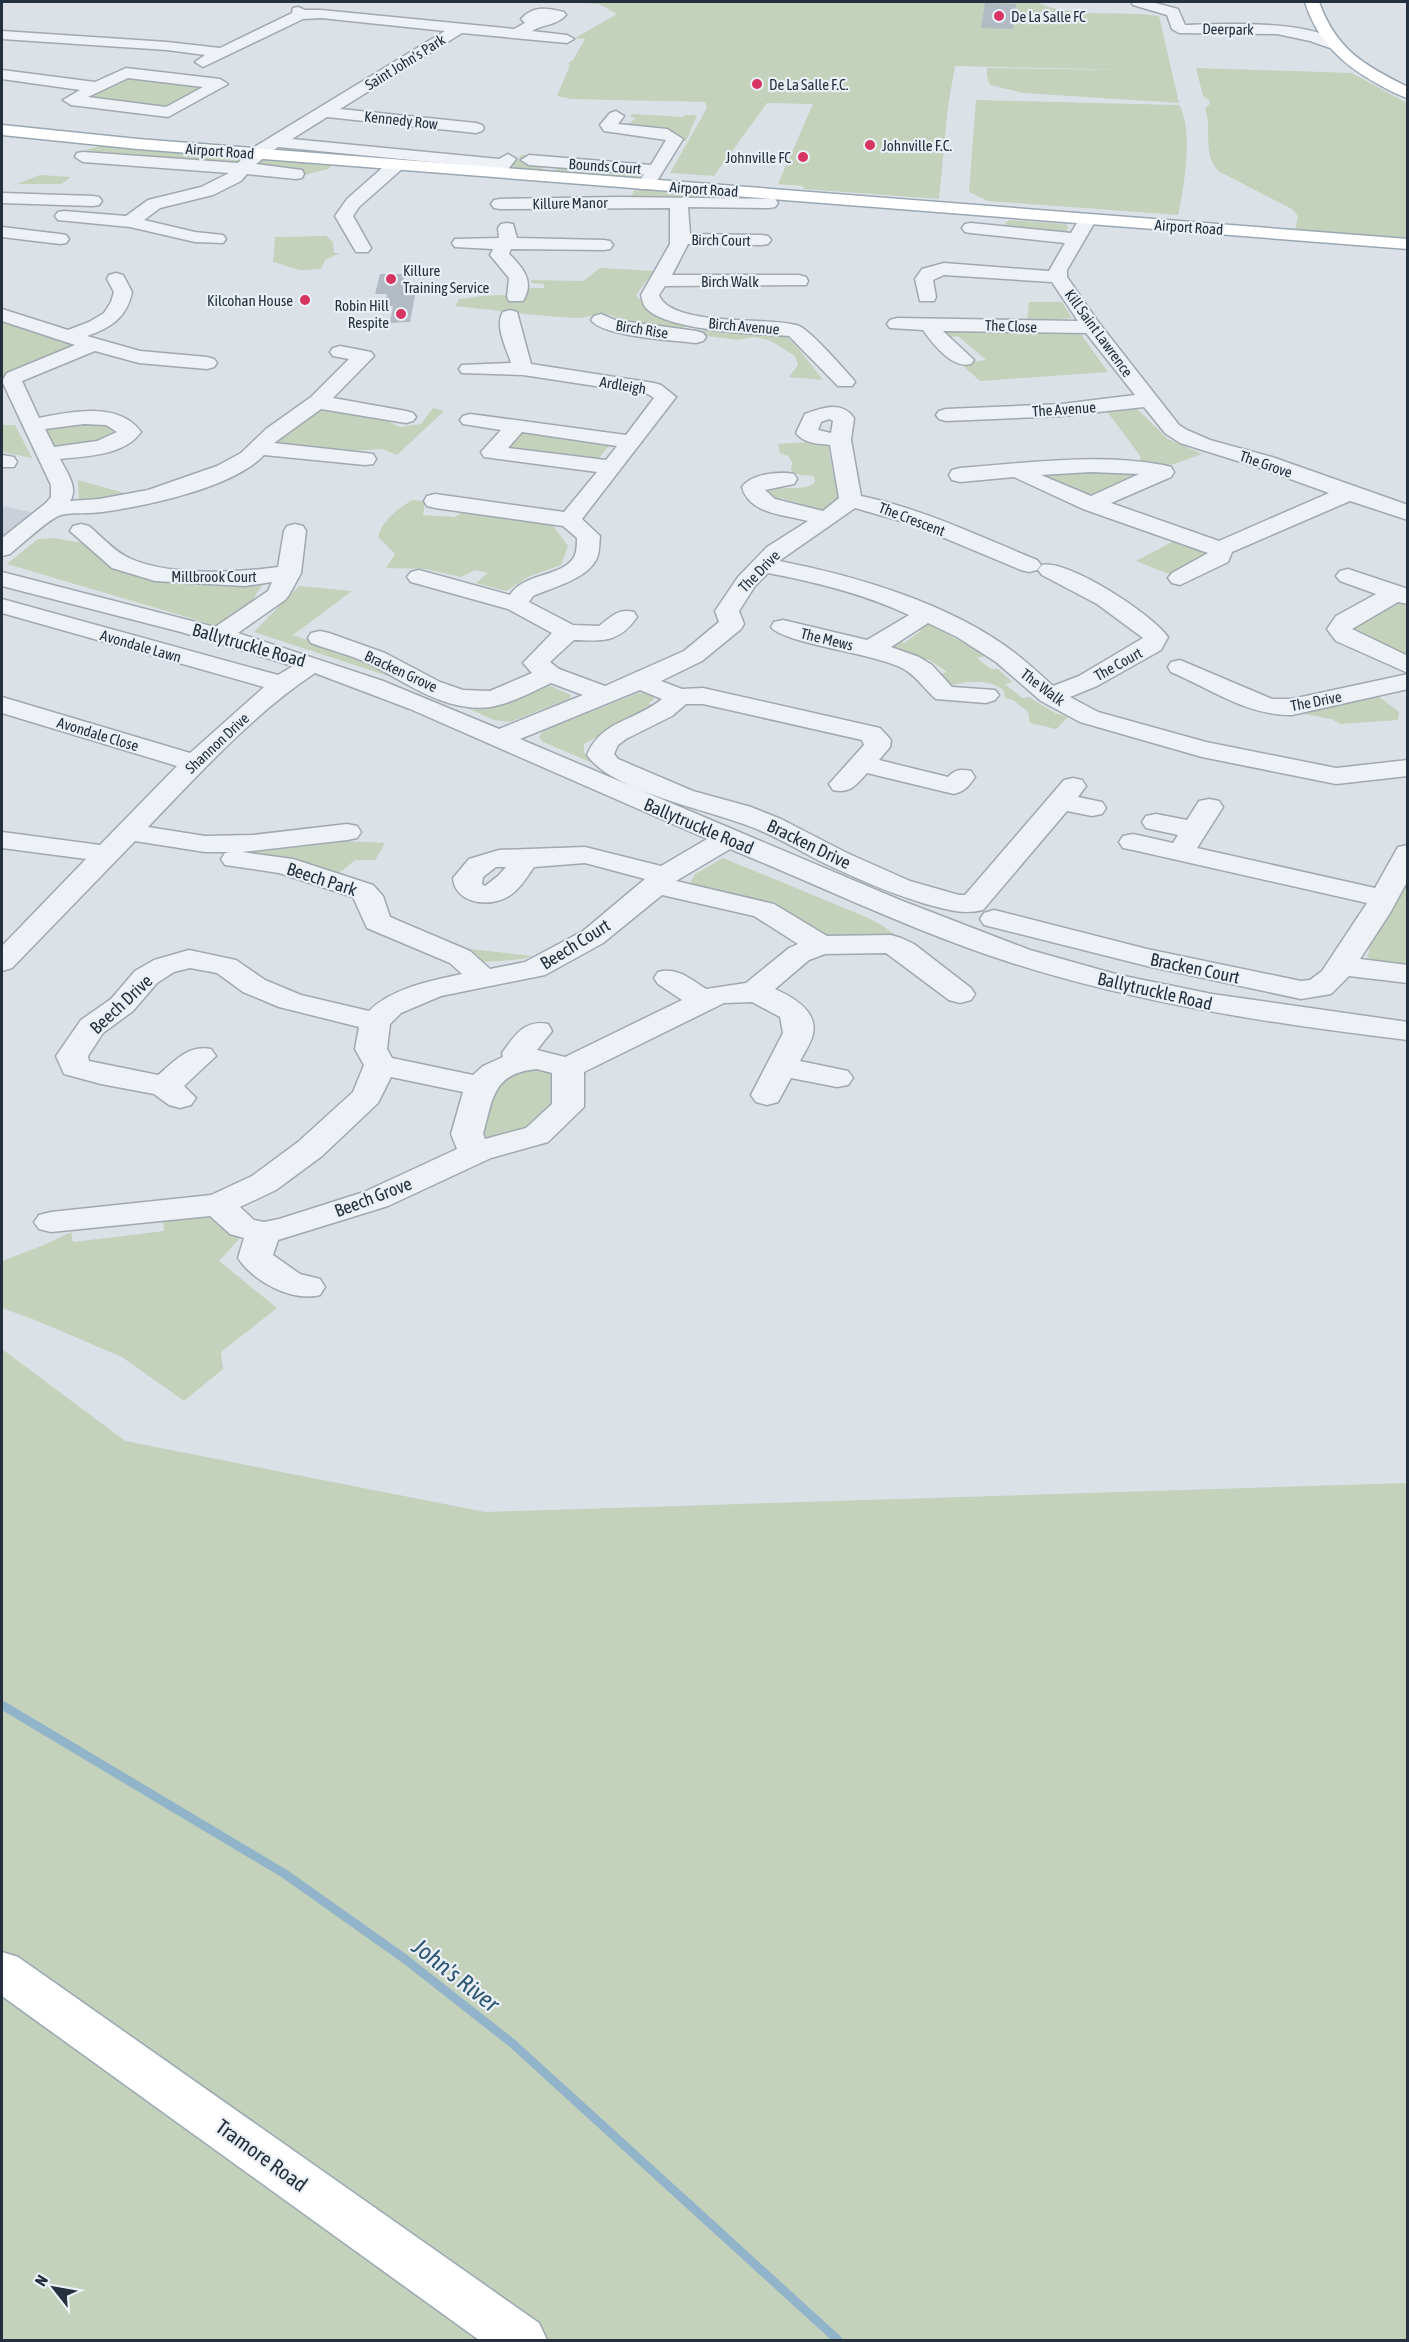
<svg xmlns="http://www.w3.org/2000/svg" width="1409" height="2342" font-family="'Asap Condensed',sans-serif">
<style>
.built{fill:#c9d0d9}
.green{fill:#c4d1bb}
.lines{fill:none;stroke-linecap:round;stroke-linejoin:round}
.stream{stroke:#92b4ca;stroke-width:9}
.building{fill:#b2bbc4}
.minor-casing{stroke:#a0a8b1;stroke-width:3}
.major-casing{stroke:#99a7b3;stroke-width:3}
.minor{fill:#eef1f5;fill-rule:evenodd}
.major{fill:#fff;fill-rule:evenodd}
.poi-dot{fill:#d73461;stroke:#eaf0f5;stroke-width:2}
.labels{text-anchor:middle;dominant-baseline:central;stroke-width:4.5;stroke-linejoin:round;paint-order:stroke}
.far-poi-label{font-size:15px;fill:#24303e;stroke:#eaf0f5;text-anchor:start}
.far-street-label{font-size:15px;fill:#24303e;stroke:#eaf0f5}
.street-label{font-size:18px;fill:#24303e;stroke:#eaf0f5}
.near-street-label{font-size:21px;fill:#24303e;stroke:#eaf0f5}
.near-water-label{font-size:24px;font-style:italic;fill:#2c5574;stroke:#eaf0f5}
</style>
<rect width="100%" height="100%" fill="#dbe1e7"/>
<path class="built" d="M2,506L35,513L2,536Z"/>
<g class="green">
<path d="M572,2H1037C1070,19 1122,10 1159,16L1179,103L1023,93L990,85L987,77V68L1133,70L955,66L948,106L939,199L804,189L803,186L778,184L813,104L767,103L714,176L670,173L707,108L705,102L571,99L557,96L570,65L567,64L573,60L585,39L575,38L617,14L599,4Z"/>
<path d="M1196,68L1352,73L1407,103V239L1295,230L1298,216L1292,209L1220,172C1201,156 1213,130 1205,108L1210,104L1209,100L1203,96Z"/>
<path d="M129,77L206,85L163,108L84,98Z"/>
<path d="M976,100L1179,105C1194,130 1184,187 1178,215L988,201L969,192Z"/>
<path d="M632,114L684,117L685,115H697L686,141H681L680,136C661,124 635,126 614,125L630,123L636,118L630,117Z"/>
<path d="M101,146L240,157L239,162L235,164L99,155L100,152L85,150Z"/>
<path d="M522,155L529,156L544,165L542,171L553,172L558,167L642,173L637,180L512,170L513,164Z"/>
<path d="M259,158L334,164L328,169L297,177L304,171L272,166L268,168L254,164Z"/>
<path d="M40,175L71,177L61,184H17Z"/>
<path d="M634,190L794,200H630Z"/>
<path d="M1009,220L1065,224L1068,227L1067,231L1058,235L1003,226Z"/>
<path d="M326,236L333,242L334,253H340L325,260L321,269L300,270L273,262L275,237Z"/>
<path d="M600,268L654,271L636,295L647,308L689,324L680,330L616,323L617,319C604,308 590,319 576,318C536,316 495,310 455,306L459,299C482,296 500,292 522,298L529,288H544V284L531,283V280L583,281Z"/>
<path d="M1029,302H1062L1072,318L1027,322Z"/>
<path d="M2,321L78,344L2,378Z"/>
<path d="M710,326L784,334L798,348L823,380L789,377L798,365L795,356L769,340L753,337L738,340L698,335Z"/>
<path d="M939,328L1080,333L1108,372L980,381L961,364L986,360L958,336L945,338Z"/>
<path d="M1134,406L1168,439L1202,454L1166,467L1139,461L1141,457L1106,410Z"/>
<path d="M433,408L444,411L397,455L382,449L350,451L275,444L317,410L379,417L400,427L421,424Z"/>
<path d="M83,422L114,427L111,438L53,448L41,428Z"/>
<path d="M2,425H15L32,458L2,452Z"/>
<path d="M522,432L612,442L599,458L508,447Z"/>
<path d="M821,441L829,445C828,456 839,494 838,496C836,501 828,506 824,510L797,508L801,504L781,498L775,502L761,488C775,485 806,493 815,482L814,476L800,475L791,471L792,462L788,456L780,453L778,444Z"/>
<path d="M1125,467L1145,473L1093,495H1082L1040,475Z"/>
<path d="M78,480L128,494L79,502Z"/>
<path d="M412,500L425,501L423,515L455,517L468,509L551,523L568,546L561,565L528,577L506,591L476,583L488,573L475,570L461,577L425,569L386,568L395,554L378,537C383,519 397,510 412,500Z"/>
<path d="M54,538L82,543L109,566L156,579L212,584H263L249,605L224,628L7,564L38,539Z"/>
<path d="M1174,541L1211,553L1169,574L1136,561Z"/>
<path d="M299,586L352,591L293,635L368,661L397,679L254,632Z"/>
<path d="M1399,600L1407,603V659L1355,636L1351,627Z"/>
<path d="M926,622L986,656L977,658L991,669H998L1012,682L1005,684L1022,698L1029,697L1055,713L1068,717L1056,729L1030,723L1028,712L1013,700L1005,698L1004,691C987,676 963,683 942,687L936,676L947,672L928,659L918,662L886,647L891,639L904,643L921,631L911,627Z"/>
<path d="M542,682L571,695L569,699L510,722L494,720L456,703Z"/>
<path d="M639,693L651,694L654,699L649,703L652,707L584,744V752L595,764L543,742L539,737L543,731Z"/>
<path d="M1374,693L1399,712L1398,720L1341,724L1331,719L1289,711Z"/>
<path d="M347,841L385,843L375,860H355L342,871L331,875L240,854Z"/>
<path d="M723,858L866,917L883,926L901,939H826L688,887L695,874Z"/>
<path d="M1407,884V968L1372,961L1367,956L1370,950L1363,948L1400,887Z"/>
<path d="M455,947L532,956C526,960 482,963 475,961C468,959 460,951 455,947Z"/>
<path d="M524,1065L561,1074L557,1107L533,1128L485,1141L477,1136L503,1073Z"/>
<path d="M205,1214L239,1239L219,1261L277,1308L221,1352L223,1369L184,1401L122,1357L35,1320L2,1308V1261L44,1245L71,1232L73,1242L164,1231L163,1221Z"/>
<path d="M2,1349L125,1441L485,1512L1407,1483V2340H2Z"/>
</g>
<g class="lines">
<path class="stream" d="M2,1705L285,1874L405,1959L512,2043L838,2340"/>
</g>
<g class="building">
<path d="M985,3L1016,4L1013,29L981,28Z"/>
<path d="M380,274H405L403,285H417L410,322L390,323L393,306H384L387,294H375Z"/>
</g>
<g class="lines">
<g class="minor-casing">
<g id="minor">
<path d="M1131,2H1152L1178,9L1185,25C1218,24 1318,19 1340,45L1333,49L1310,41L1277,34L1179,33L1172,29L1167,15L1133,5Z"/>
<path d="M298,7L305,10H321L514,29L525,23L521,19C533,5 548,8 564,12L566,15C556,26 543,24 532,31L567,35L574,39L567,43L462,33L340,109L476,123L482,125L484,128L482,131L476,133L327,117L292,139L499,159L508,154L516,159L509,168L503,169L278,147L256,164L302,170L304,174L302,178L296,179L247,174L241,181L213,195L160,208L144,220L195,232L223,235L226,239L223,243L195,242L130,227L58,220L55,216L58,212L64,211L126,216L148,200L201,187L229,173L83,162L75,157L77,153L83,152L238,163L251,149L445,31L321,18L303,19L203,67L195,62L205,55L167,50L2,39V31L167,42L220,48L292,13L293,8Z"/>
<path d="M126,68L220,79L228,84L168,117L71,105L63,100L80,90L2,79V70L95,82ZM128,78L203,87L166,107L88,97Z"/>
<path d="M616,111L624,116L618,124L667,129L683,139L652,189H640L637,185L644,174L529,165L521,160L529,155L651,165L666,140L604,131L600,125L610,113Z"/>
<path d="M396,160L402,161L404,165L402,169L359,207L353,216L371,248L368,252H356L335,216L347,199L390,161Z"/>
<path d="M2,193L93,196L99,197L102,201L99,205L93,206L2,203Z"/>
<path d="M619,197L775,199L778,203L775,207L769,208L688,207L690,234L762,235L768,236L771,240L768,244L762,245L688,244L672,275H799L806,277L808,281L806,285L665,286L659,295C672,328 771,316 799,326C811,331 842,367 852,378L855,382L852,386H838L789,336C759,334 666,331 646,308C643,305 642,299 641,295L670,244V208L500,209L494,208L491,204L494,200L500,199Z"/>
<path d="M1087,215L1093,216L1096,220L1067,270V277L1099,323L1179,425L1187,430L1210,440L1272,457L1408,505V520L1350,501L1232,552L1228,562L1180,585L1172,583L1168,578L1172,573L1208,553L1083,509L1014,477L960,482L952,480L949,475L952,470L960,468C1027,463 1096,453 1163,465L1171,467L1174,472L1171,477L1111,503L1219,541L1329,493L1257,467L1180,443L1165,433L1144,407L1062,416L946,421L939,419L936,415L939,411L946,409L1062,404L1135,395L1086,333L943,331L974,360L971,364C952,369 933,344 923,330L890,328L887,324L890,320L897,318L1078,321L1052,282L944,275L933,280L936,297L934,301H920L915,279L922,269L944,263L1049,271L1065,243L971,233L965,232L962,228L965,224L971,223L1071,233L1081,216ZM1091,472L1139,474L1091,496L1041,475Z"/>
<path d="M507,223L513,224L517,238L604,240L610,241L613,245L610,249L604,250L511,249L509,254C523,267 535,282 523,301H509L507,297L509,278L490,255L493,249L455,247L452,243L455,239L499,238L498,228L501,224Z"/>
<path d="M2,227L60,234L66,235L69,239L66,243L60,244L2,237Z"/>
<path d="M116,273L123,275L132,292C127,318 110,328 87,336L140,351L207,357L214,359L217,363L214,367L207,369L139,363L95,351L22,381L39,418C70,412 119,401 141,432C124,456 86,456 60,459C66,471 79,488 70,501L99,499L148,490L217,466L241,453L266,429L311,397L349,359L333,356L330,352L333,348L340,346L371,352L374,356L333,398L406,411L413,413L416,417L413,421L406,423L321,409L274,443L365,453L373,454L376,459L373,464L365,465L264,455C233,488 146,506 102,512C89,514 73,512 61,515C51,517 20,546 10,554L2,556V538L46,503L51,497V485L2,381L7,373L75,345L2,321V309L68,330L89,322L104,313L111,302L114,292L107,279L109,275ZM84,424L106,425L117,432L97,441L54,447L45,429Z"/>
<path d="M510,310L517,312L531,364L654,383L661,385L676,397L582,519L600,536C599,543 600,554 596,560C585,580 553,587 533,596L529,602L573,625L599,626C611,617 618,608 634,612L637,617C619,643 603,641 574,640L550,662L559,669L605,686L684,651L719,622L715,611L738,577L767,547L808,521C785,515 749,514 742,487C751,474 779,471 794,474L797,479L794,484L765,490L775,499L823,511L839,498L830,445C819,444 803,443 796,433L805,414C821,408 842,400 854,418L851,440L861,496C923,509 979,536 1037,560L1041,565L1037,570L1029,572L1021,570L911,524L855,508L779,561C857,576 951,604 1015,653C1028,663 1041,675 1053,686L1079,676L1143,638L1097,604L1042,575L1038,570L1042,565C1068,559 1153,615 1168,637L1161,650L1097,686L1070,697L1098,712L1206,742L1336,768L1408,760V776L1336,784L1202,757L1080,722L1041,701L996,662L957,637L928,623L891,647L919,657L932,665L952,687L995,690L999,695L995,700L986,703L936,699C924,689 917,676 902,668C877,654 782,643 771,627L774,622L783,620L867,640L909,615C864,594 816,582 768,573L755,586L739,611L744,624L741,629L702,661L661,681L682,689L703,688L880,728L891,740L890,747L879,760L948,777C955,769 962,769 971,771L975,777C969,786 965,791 954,794L867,773C856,785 850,794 833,790L829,784L864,745L862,740L703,704H686L672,716L626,739L618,745L614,754L618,759L693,791L751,807L781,819L847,853L910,881L959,895H965L1064,780L1073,778L1082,780L1086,786L1078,797L1102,802L1106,808L1102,814L1092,816L1067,811L983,910C962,915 945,909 926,904C892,894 860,880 828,865C805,854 783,840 759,830C716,811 613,793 587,755C601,720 636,721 662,699L640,690L520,739L900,900L1030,950L1119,975L1212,994L1408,1022V1040C1274,1024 1141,1004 1012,963C915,932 823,887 730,849L676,881L774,904L827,936L891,935L901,938L914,944L971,988L975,994L971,1000L960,1003L949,1000L886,953L825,954L809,960L775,989C793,997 818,1011 813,1034C811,1043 804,1053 800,1061L848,1071L853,1078L848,1085L837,1087L791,1078L778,1102L767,1105L756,1102L751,1095L783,1033L780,1017L752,1002L724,1003L584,1072V1107L548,1142L491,1158L388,1206L278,1240L273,1255L300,1274L320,1279L325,1287L320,1295C292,1302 254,1282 238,1258L244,1238L230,1234L210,1216L51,1232L39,1229L34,1222L39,1215L51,1212L211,1195L252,1176L298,1142L353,1092L364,1065L355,1049L359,1027L279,1007L243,992L217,973L190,968L174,972L157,983L133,1011L103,1033L88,1056L89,1061L158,1075C174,1062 188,1044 211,1049L216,1056L184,1086L196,1098L191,1105L180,1108L169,1105L154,1094L101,1084L64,1074L56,1056L81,1020L111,999L135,971L154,960L189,950L236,960L265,980L301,995L369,1011C392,988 430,981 462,974L450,963L367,928L353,897L279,873L225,865L221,859L225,853L230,852H205L135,841L12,968L2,971V946L86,859L2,848V832L100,845L177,766L2,713V697L190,753L264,687L2,613V599L278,675L293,666L181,632L2,586V572L215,627L268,591L272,582L245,586L155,581L112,568L70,531L73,526L81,524L89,526C101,536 115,552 129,558C168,576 236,573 278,567L284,531L287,526L295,524L303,526L306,531L301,573L289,595L285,600L238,633L383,681L499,729L583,695L551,683C532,692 512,703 491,707C445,713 406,682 368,663C350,655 330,650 311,643L308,638L311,633L320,631L329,633L385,653L440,682L463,690L490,691L532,673L523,663L552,633L508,609L411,582L407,577L411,572L419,570L510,595C523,573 563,577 574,557C577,552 577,543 577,538L563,526L435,508L427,506L424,501L427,496L435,494L564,512L597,472L484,457L481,452L501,430L463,424L460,420L463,416L470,414L626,435L654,398L648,394L523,375L462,373L459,369L462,365L511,363C507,349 494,326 503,312ZM829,419L833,421L831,433L818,430L821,422ZM522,432L617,446L606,460L508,448ZM315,673L410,709L707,839L661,866L585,847L499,850L469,859L453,878C455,904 490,908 509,896C520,889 527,877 534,867L585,863L645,879L583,931L525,962L490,969L470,951L390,917L383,896L373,885L293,859L242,852L347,840L357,838L361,832L357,826L347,824L253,835L205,836L148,827C200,773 253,714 315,673ZM496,867H506L498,876L485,886L482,884L483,877ZM662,895L754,916L798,944L789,948L746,983L706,989C690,979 678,967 658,972L654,978L658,984L682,1000L565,1057L537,1050L552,1031L548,1024C525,1019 514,1036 502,1053L503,1057L483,1066L473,1075L392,1058L387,1049L390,1024L401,1013L441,996L545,975L603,943ZM537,1069L552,1073V1104L526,1128L485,1139L483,1134C493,1098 493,1073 537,1069ZM391,1077L463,1092L451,1134L457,1149L364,1192L279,1219L264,1222L254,1220L240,1207L276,1190L322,1156L378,1103Z"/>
<path d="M601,314L615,320L696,331L703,333L706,337L703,341L696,343C674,340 603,337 591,320L594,316Z"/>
<path d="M2,455L14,457L17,462L14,467H2Z"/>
<path d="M1348,569L1408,589V604L1398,602L1352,629L1408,656V673L1336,641L1327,629L1336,616L1376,594L1340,581L1336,576L1340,571Z"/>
<path d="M1180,660L1272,699H1292L1408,674V689L1292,715C1248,716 1211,689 1171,672L1168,667L1171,662Z"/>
<path d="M1209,799L1219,801L1223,807L1197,848L1375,888L1398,847L1408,845V880L1390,913L1360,959L1408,965V983L1349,976L1331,994L1301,999L1147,966L984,925L980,919L984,913L994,910L1147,949L1301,981L1310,980L1322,971L1367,903L1133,850L1123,848L1119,842L1123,836L1133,834L1173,843L1178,835L1146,828L1142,822L1146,816L1156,814L1187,820L1199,801Z"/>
</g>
</g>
<g class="major-casing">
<g id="major">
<path d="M1305,2H1319C1336,49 1363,65 1408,87V98C1397,95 1387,89 1378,84C1343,65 1317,41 1305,2Z"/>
<path d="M2,125L138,139L1408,239V249L138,149L2,135Z"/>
<path d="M2,1952L18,1957L539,2323L547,2340H479L2,1996Z"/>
</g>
</g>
<use href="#minor" class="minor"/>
<use href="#major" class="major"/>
</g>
<g class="poi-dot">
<circle cx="999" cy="16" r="6"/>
<circle cx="757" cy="84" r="6"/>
<circle cx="870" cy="145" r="6"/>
<circle cx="803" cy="157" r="6"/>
<circle cx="391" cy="279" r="6"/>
<circle cx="305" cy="300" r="6"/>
<circle cx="401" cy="314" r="6"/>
</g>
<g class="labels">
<g class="far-poi-label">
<text x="1011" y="16">De La Salle FC</text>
<text x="769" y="84">De La Salle F.C.</text>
<text x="882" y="145">Johnville F.C.</text>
<text x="791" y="157" text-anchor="end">Johnville FC</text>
<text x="403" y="270">Killure<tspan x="403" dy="17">Training Service</tspan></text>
<text x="293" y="300" text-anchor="end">Kilcohan House</text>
<text x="389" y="305" text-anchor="end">Robin Hill<tspan x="389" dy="17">Respite</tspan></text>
</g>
<g class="far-street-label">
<text transform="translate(1228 29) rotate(1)">Deerpark</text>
<text transform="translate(405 62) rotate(-32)">Saint John's Park</text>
<text transform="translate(401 120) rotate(6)">Kennedy Row</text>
<text transform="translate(220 151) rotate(4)">Airport Road</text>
<text transform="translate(605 166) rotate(4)">Bounds Court</text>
<text transform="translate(704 189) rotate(4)">Airport Road</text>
<text transform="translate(570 203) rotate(-1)">Killure Manor</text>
<text transform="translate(1189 227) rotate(4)">Airport Road</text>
<text transform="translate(721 240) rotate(1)">Birch Court</text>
<text x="730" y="281">Birch Walk</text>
<text transform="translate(744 326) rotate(5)">Birch Avenue</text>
<text transform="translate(1011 326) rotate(2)">The Close</text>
<text transform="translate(642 329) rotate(9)">Birch Rise</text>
<text transform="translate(1099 333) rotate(54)">Kill Saint Lawrence</text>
<text transform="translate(623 385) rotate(9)">Ardleigh</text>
<text transform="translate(1064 409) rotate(-4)">The Avenue</text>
<text transform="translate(1266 464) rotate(19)">The Grove</text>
<text transform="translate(912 519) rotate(21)">The Crescent</text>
<text transform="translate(759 571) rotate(-46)">The Drive</text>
<text x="214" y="576">Millbrook Court</text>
<text transform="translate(827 639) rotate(14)">The Mews</text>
<text transform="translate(141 646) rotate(16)">Avondale Lawn</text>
<text transform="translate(1118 664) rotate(-29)">The Court</text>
<text transform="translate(401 671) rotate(25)">Bracken Grove</text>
<text transform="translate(1043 687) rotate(37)">The Walk</text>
<text transform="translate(1316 701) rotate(-11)">The Drive</text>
<text transform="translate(98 734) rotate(17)">Avondale Close</text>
<text transform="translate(217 743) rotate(-43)">Shannon Drive</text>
</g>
<g class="street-label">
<text transform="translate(249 645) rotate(16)">Ballytruckle Road</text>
<text transform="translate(699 826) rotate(23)">Ballytruckle Road</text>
<text transform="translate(809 844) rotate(26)">Bracken Drive</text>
<text transform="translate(322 879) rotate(18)">Beech Park</text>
<text transform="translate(575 944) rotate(-32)">Beech Court</text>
<text transform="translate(1195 968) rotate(12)">Bracken Court</text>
<text transform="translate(1155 991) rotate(13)">Ballytruckle Road</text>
<text transform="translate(121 1004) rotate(-43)">Beech Drive</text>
<text transform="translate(373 1197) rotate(-21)">Beech Grove</text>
</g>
<g class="near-street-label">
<text transform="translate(262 2155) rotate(36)">Tramore Road</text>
</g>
<g class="near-water-label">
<text transform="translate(456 1975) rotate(38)">John's River</text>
</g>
</g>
<rect width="1409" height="2342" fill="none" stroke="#24303e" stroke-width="6"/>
<g transform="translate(54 2288) rotate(301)" stroke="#eaf0f5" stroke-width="4.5" paint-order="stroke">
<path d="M0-4.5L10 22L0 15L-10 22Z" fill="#24303e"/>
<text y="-9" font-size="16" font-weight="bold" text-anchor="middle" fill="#24303e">N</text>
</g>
</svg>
